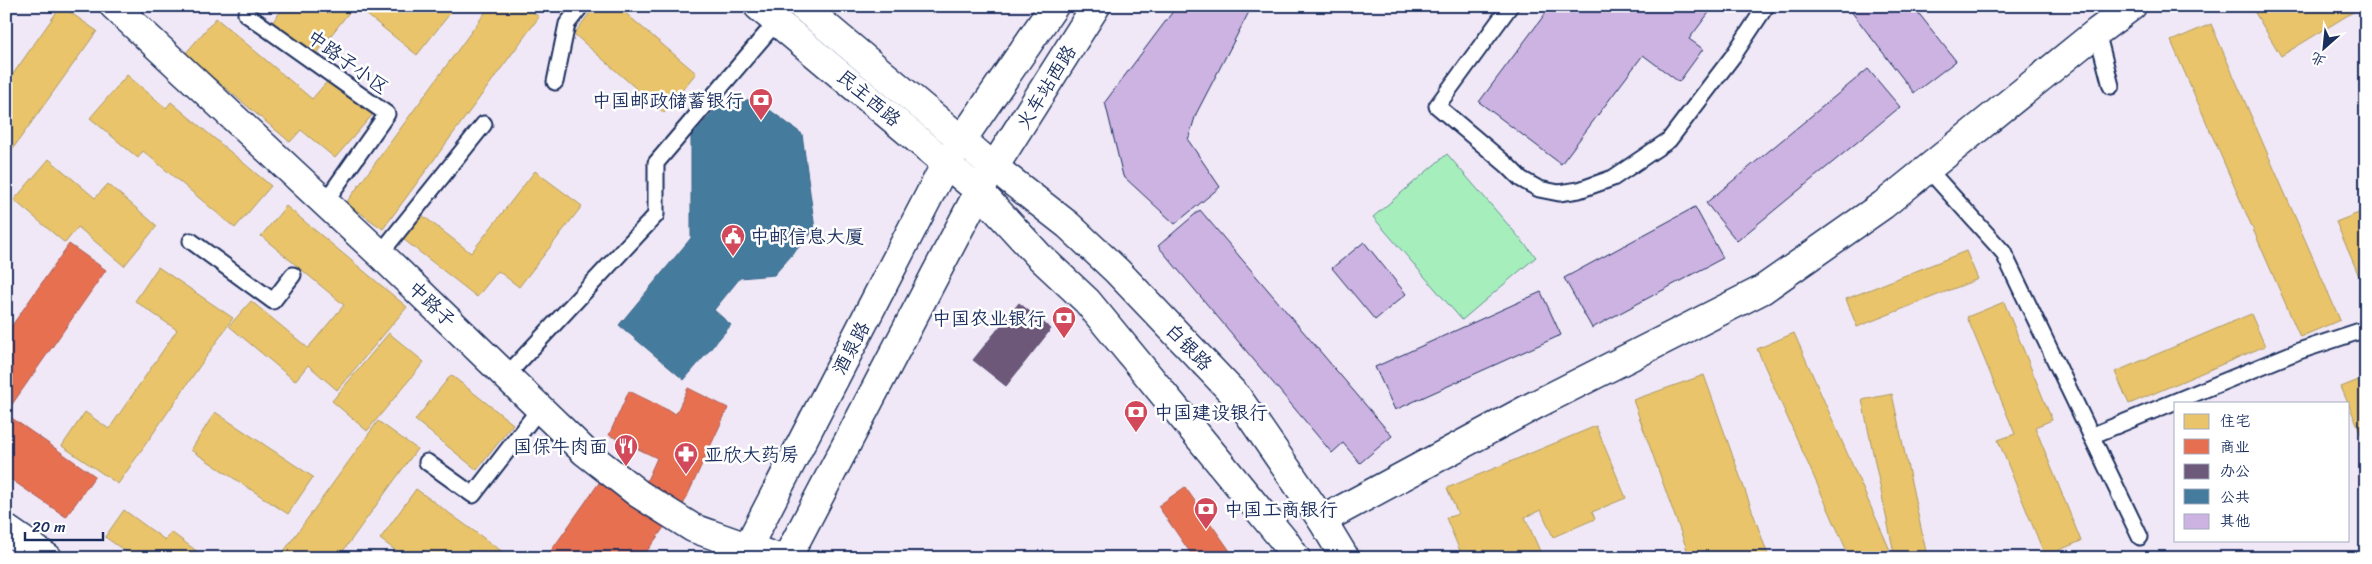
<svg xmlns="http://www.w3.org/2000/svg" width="2372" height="564" font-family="Sriracha,'LXGW WenKai TC',sans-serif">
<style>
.green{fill:#a6efbd;stroke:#608f8e}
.homes{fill:#e9c46a;stroke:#ab9766}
.shops{fill:#e76f51;stroke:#aa5c55}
.offices{fill:#6d597a;stroke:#544c72}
.public{fill:#457b9d;stroke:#38648a}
.building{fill:#ccb3e2;stroke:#1b2f5e}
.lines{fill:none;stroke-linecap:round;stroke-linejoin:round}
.service-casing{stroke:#1b2f5e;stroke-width:19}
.minor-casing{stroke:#1b2f5e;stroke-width:31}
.tertiary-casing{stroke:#1b2f5e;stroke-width:31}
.secondary-casing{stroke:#1b2f5e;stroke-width:31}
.primary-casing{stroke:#1b2f5e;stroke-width:31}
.service{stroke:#fff;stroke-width:15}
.minor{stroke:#fff;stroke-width:28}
.tertiary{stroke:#fff;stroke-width:28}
.secondary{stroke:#fff;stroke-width:28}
.primary{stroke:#fff;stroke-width:28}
.labels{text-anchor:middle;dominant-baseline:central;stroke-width:5;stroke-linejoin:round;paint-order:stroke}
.street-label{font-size:19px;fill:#1b2f5e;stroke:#fff}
.poi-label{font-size:19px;fill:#1b2f5e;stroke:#fff;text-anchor:start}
</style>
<rect width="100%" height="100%" fill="#f0e8f6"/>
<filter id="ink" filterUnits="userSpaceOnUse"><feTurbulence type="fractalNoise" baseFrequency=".02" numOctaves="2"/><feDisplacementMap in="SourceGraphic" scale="10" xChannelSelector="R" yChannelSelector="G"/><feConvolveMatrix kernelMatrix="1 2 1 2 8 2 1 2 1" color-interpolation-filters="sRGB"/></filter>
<g filter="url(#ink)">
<path class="green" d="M1447,154L1536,257L1462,320L1373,217Z"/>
<g class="homes">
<path d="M61,6L97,31L6,158V84Z"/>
<path d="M285,6H354L313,58L271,24Z"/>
<path d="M356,6H456L417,55Z"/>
<path d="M490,6H525L539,17L383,229L346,203Z"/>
<path d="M595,6H617L696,73L664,113L574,34Z"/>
<path d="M2251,6H2363L2281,56Z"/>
<path d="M216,18L312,99L331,77L374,113L335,158L301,130L290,142L185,54Z"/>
<path d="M2211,24L2340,320L2300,337L2171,41Z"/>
<path d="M127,75L166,108L171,102L271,186L235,228L143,151L138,158L90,118Z"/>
<path d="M49,159L95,198L108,184L157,226L124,266L78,227L65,243L14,200Z"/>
<path d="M535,171L582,206L519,287L498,271L477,297L403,239L422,215L471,253Z"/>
<path d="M286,206L407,307L337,390L308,365L295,381L229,326L251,301L308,348L344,305L261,236Z"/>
<path d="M2366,210V273L2359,276L2336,222Z"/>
<path d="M1966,251L1978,279L1857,327L1846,299Z"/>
<path d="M158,267L233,318L118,484L62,446L85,412L109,429L177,330L135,301Z"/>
<path d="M2004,302L2052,420L2035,427L2081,541L2045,556L1998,440L2015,434L1967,317Z"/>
<path d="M2251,314L2265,346L2129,404L2115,372Z"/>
<path d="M389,333L424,362L367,431L332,401Z"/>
<path d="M1794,333L1890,550L1872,558H1850L1757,349Z"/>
<path d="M451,375L513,424L477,470L415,420Z"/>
<path d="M1704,375L1769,558H1690L1633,400Z"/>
<path d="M2366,377V445L2341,387Z"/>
<path d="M1892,394L1927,556L1920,558H1895L1862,400Z"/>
<path d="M215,412L313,477L288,514L191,450Z"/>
<path d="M378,421L417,449L338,558H279Z"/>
<path d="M1596,426L1626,498L1592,512L1595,519L1553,537L1541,510L1525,517L1543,558H1463L1446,518L1458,514L1447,488Z"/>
<path d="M416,489L511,558H406L380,539Z"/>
<path d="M124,510L165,540L171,532L206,558H135L105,537Z"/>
</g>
<g class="shops">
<path d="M69,244L106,270L6,413V334Z"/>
<path d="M688,388L728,408L683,505L644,487L657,458L609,435L629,391L676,414Z"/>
<path d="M6,414L95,476L66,517L6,476Z"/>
<path d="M601,480L665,526L642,558H546Z"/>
<path d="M1185,487L1235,558H1194L1158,506Z"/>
</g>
<path class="offices" d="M1019,303L1051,329L1006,386L973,360Z"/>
<path class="public" d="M755,99L802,134L815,229L774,275L740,278L714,310L731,325L684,380L619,325L691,238V137L721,103Z"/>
<g class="building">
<path d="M1177,6H1245L1250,10L1196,114L1188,140L1220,187L1175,224L1123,176L1105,102Z"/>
<path d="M1551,6H1714L1689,39L1703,49L1679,82L1643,55L1561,164L1479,102Z"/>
<path d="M1847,6H1913L1956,61L1914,93Z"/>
<path d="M1868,69L1900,107L1737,241L1706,203Z"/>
<path d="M1695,207L1723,258L1592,328L1564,278Z"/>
<path d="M1200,210L1392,436L1360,463L1343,443L1332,453L1158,246Z"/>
<path d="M1364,242L1406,294L1375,320L1332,268Z"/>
<path d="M1541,292L1561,335L1395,410L1375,367Z"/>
</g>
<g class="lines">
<g class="service-casing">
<g id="service">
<path d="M1510,6L1437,106L1507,165L1521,179L1539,189L1559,193L1579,190L1613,178L1669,140L1733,56L1766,6"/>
<path d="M246,14L387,114L325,202"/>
<path d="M2097,32L2111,86"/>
<path d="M555,82L567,24L581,6"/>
<path d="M1927,168L2003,252L2140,537"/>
<path d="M191,241L273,301L293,275"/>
<path d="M380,254L484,124"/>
<path d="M506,376L656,215V163L777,21"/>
<path d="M2091,436L2296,352L2366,329"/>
<path d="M427,462L473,495L540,408"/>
</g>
</g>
<g class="minor-casing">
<g id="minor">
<path d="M114,6L380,254L585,452L639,494L693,528L778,558"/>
<path d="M6,529L48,558"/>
</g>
</g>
<g class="tertiary-casing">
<path id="tertiary" d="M1322,520L1537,404L1762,290L1883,205L2097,32L2132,6"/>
</g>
<g class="secondary-casing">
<g id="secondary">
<path d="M758,6L979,191"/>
<path d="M802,6L995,168"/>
<path d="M742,558L946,163L1054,6"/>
<path d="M787,558L979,191L1096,6"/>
</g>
</g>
<g class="primary-casing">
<g id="primary">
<path d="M995,168L1068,225L1117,271L1238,398L1322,520L1345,558"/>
<path d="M979,191L1039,256L1087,301L1286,543L1296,558"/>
</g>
</g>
<use href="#service" class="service"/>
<use href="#minor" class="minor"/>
<use href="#tertiary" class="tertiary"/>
<use href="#secondary" class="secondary"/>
<use href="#primary" class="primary"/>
</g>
</g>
<defs>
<g id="bank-pin" transform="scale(1.25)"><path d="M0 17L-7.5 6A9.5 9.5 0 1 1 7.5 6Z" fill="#d1495b" stroke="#fff"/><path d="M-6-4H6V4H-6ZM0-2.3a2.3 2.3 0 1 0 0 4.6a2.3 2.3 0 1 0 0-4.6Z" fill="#fff"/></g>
<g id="civic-pin" transform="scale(1.25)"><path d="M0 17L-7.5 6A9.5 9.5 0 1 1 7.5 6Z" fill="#d1495b" stroke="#fff"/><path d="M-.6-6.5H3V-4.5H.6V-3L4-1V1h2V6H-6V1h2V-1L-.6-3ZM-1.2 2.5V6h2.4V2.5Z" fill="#fff"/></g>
<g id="restaurant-pin" transform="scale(1.25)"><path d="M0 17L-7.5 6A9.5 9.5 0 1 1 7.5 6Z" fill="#d1495b" stroke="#fff"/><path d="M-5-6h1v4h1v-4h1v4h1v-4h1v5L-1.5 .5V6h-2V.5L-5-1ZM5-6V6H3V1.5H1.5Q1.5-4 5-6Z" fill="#fff"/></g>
<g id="pharmacy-pin" transform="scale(1.25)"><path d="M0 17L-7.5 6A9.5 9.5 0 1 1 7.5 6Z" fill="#d1495b" stroke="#fff"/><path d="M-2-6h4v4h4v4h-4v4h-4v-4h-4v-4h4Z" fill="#fff"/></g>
</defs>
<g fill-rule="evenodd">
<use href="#bank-pin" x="761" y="100"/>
<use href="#civic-pin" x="733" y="236"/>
<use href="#bank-pin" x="1064" y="318"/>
<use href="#bank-pin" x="1136" y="412"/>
<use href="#restaurant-pin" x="626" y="446"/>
<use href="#pharmacy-pin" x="686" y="454"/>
<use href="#bank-pin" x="1206" y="509"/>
</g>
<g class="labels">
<g class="street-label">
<text transform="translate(348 62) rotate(36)">中路子小区</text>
<text transform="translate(1046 87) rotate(-58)">火车站西路</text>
<text transform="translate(869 98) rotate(40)">民主西路</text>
<text transform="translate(432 304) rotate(44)">中路子</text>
<text transform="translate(1189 347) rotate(46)">白银路</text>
<text transform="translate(851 348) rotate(-62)">酒泉路</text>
</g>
<g class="poi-label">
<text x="744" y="100" text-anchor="end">中国邮政储蓄银行</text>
<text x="750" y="236">中邮信息大厦</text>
<text x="1046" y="318" text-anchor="end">中国农业银行</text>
<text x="1154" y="412">中国建设银行</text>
<text x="608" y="446" text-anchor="end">国保牛肉面</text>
<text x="704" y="454">亚欣大药房</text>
<text x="1224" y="509">中国工商银行</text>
</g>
</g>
<rect width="2372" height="564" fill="none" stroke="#fff" stroke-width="25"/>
<rect x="12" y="12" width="2347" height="539" fill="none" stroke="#1b2f5e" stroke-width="2" filter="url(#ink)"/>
<rect x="2174" y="402" width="175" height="140" fill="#ffffff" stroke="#a4acbf"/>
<rect x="2184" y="414" width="25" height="15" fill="#e9c46a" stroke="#a4acbf"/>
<text x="2220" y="426" font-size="15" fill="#1b2f5e">住宅</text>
<rect x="2184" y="439" width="25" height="15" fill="#e76f51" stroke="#a4acbf"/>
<text x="2220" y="452" font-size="15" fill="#1b2f5e">商业</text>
<rect x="2184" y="464" width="25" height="15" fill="#6d597a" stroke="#a4acbf"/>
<text x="2220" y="476" font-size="15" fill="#1b2f5e">办公</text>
<rect x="2184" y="489" width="25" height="15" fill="#457b9d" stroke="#a4acbf"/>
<text x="2220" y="502" font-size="15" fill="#1b2f5e">公共</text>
<rect x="2184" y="514" width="25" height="15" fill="#ccb3e2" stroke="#a4acbf"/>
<text x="2220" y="526" font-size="15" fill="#1b2f5e">其他</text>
<g transform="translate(2324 48) rotate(207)" stroke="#ffffff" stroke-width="4" paint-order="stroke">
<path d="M0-4L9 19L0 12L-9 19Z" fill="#1b2f5e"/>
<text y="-8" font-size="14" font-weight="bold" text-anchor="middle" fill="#1b2f5e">北</text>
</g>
<path d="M25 532v8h78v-8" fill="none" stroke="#1b2f5e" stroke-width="2.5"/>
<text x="32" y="532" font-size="15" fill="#1b2f5e" stroke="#ffffff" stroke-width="4" paint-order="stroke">20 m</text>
</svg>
